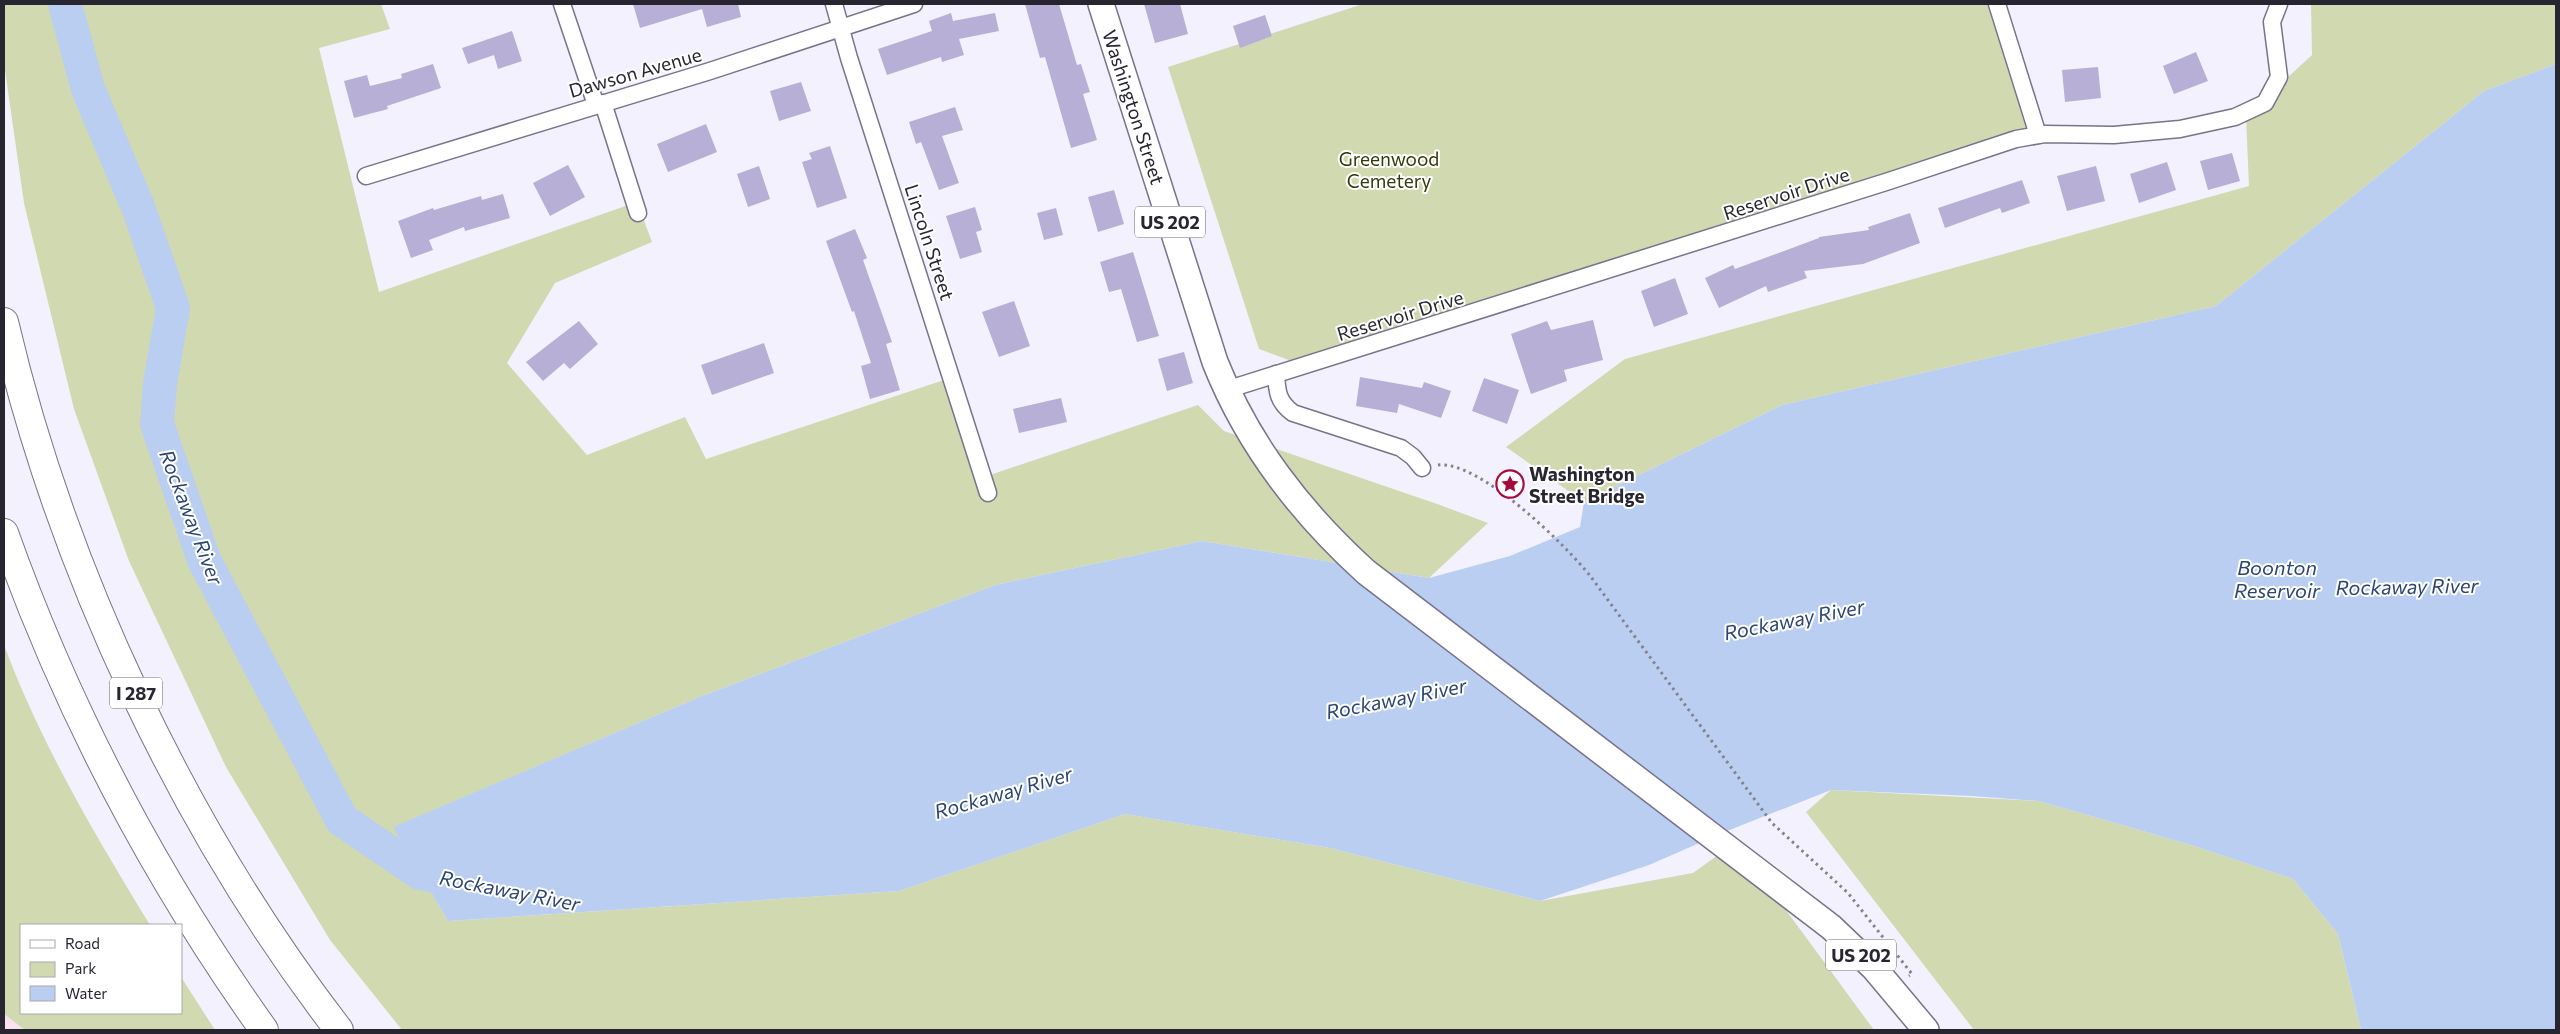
<svg xmlns="http://www.w3.org/2000/svg" width="2560" height="1034" font-family="Commissioner,sans-serif">
<style>
.industrial{fill:#f9e1ed}
.green{fill:#d1d9b1}
.water{fill:#b9cef1}
.lines{fill:none;stroke-linecap:round;stroke-linejoin:round}
.river{stroke:#b9cef1;stroke-width:34}
.building{fill:#b7afd5}
.minor-casing{stroke:#78728b;stroke-width:19}
.primary-casing{stroke:#78728b;stroke-width:28}
.motorway-casing{stroke:#78728b;stroke-width:30}
.path{stroke:#83818c;stroke-width:3;stroke-dasharray:2.5 4;stroke-linecap:butt}
.minor{stroke:#fff;stroke-width:16}
.primary{stroke:#fff;stroke-width:25}
.motorway{stroke:#fff;stroke-width:28}
.labels{text-anchor:middle;dominant-baseline:central;stroke-width:4;stroke-linejoin:round;paint-order:stroke}
.shield{fill:#fff;stroke:#68666e;stroke-width:1}
.shield-label{font-size:18px;font-weight:bold;fill:#272530}
.street-label{font-size:19px;fill:#272530;stroke:#fff}
.park-label{font-size:19px;fill:#323808;stroke:#fff}
.poi-label{font-size:19px;font-weight:bold;fill:#272530;stroke:#fff;text-anchor:start}
.water-label{font-size:20px;font-style:italic;fill:#2b4472;stroke:#fff}
</style>
<rect width="100%" height="100%" fill="#f3f1fd"/>
<path class="industrial" d="M4,1014L25,1030H4Z"/>
<g class="green">
<path d="M4,4H381L390,29L319,48L379,292L637,202L652,242L555,283L507,363L587,455L685,417L706,459L953,377L987,476L1198,405L1224,431L1440,505L1488,523L1429,578L1202,541L995,585L697,698L394,827L448,921L899,891L1125,814L1330,848L1540,901L1693,873L1736,842L1874,1030H402L330,940L226,767L129,561L74,409L24,203L4,63Z"/>
<path d="M1363,4H2002L2040,129L1310,368L1259,349L1168,67Z"/>
<path d="M2311,4H2556V64L2484,91L2216,306L1782,405L1584,502L1506,447L1625,359L2249,186L2246,116L2312,55Z"/>
<path d="M4,645C41,744 95,835 150,925H21V1013H181V977L215,1030H25L4,1014Z"/>
<path d="M1831,790L2039,801L2191,845L2293,879L2338,934L2361,1030H1974L1806,812Z"/>
</g>
<path class="water" d="M2556,64V1030H2361L2338,934L2293,879L2191,845L2039,801L1972,796L1831,790L1727,831L1649,865L1540,901L1330,848L1125,814L899,891L448,921L393,827L697,698L995,585L1202,541L1429,578L1510,556L1580,527L1584,502L1782,405L2216,306L2484,91Z"/>
<g class="lines">
<path class="river" d="M65,4L88,89L138,207L173,308L160,384L157,424L204,560L342,820L420,873L466,881"/>
</g>
<g class="building">
<path d="M633,4H738L741,17L707,27L702,9L640,28Z"/>
<path d="M1025,4H1059L1077,65L1081,64L1090,92L1083,94L1097,140L1071,148L1045,57L1040,58Z"/>
<path d="M1144,4H1180L1188,34L1155,43Z"/>
<path d="M951,13L953,21L995,13L999,31L959,39L964,55L942,62L941,57L887,75L878,49L932,31L929,21Z"/>
<path d="M1265,15L1272,36L1240,48L1233,26Z"/>
<path d="M512,31L522,61L498,69L494,55L468,64L462,48Z"/>
<path d="M2196,52L2208,81L2174,94L2163,66Z"/>
<path d="M433,64L441,88L387,106L388,109L354,118L344,81L367,75L370,86L402,78L401,74Z"/>
<path d="M2098,67L2101,98L2065,102L2062,70Z"/>
<path d="M801,82L811,111L779,121L770,91Z"/>
<path d="M955,107L963,130L942,136L959,183L939,190L921,142L916,144L909,122Z"/>
<path d="M706,124L717,152L668,172L657,144Z"/>
<path d="M830,146L847,198L817,208L802,162L812,159L809,153Z"/>
<path d="M2232,153L2240,181L2208,190L2200,161Z"/>
<path d="M2167,162L2176,190L2139,203L2130,174Z"/>
<path d="M568,165L585,197L550,216L533,183Z"/>
<path d="M759,166L770,199L748,207L737,174Z"/>
<path d="M2096,166L2105,201L2067,211L2057,176Z"/>
<path d="M2022,180L2030,203L2002,213L2000,208L1945,228L1938,208Z"/>
<path d="M1114,190L1124,224L1098,232L1088,197Z"/>
<path d="M503,194L510,218L465,231L464,227L429,240L433,250L411,258L398,221L433,208L434,210L481,196L482,200Z"/>
<path d="M975,207L982,230L976,232L982,252L960,259L946,216Z"/>
<path d="M1056,208L1063,235L1044,240L1037,213Z"/>
<path d="M1910,213L1920,243L1863,264L1804,271L1807,278L1768,292L1766,286L1719,308L1705,278L1733,265L1735,269L1819,238V237L1869,230L1868,227Z"/>
<path d="M855,229L867,258L863,260L892,342L886,344L900,390L870,399L861,366L871,363L854,311L852,312L826,241Z"/>
<path d="M1133,252L1159,336L1137,342L1121,289L1109,292L1100,262Z"/>
<path d="M1675,278L1688,314L1654,327L1641,291Z"/>
<path d="M1014,301L1030,346L999,357L982,312Z"/>
<path d="M1593,320L1603,360L1564,370L1567,381L1531,394L1511,334L1547,321L1551,330Z"/>
<path d="M579,321L598,344L570,369L564,363L543,381L526,362Z"/>
<path d="M764,343L774,373L712,395L701,365Z"/>
<path d="M1184,352L1193,383L1167,391L1158,359Z"/>
<path d="M1360,377L1422,388L1424,382L1451,391L1441,418L1399,404L1397,413L1356,406Z"/>
<path d="M1484,378L1519,390L1507,424L1472,411Z"/>
<path d="M1061,398L1067,422L1019,433L1013,409Z"/>
</g>
<g class="lines">
<g class="minor-casing">
<g id="minor">
<path d="M562,4L596,105"/>
<path d="M834,4L849,58L988,493"/>
<path d="M1997,4L2038,135"/>
<path d="M603,103L638,213"/>
<path d="M366,176L710,71L914,4"/>
<path d="M1276,374C1277,392 1278,402 1293,413L1401,448L1413,457L1422,468"/>
<path d="M1226,390L1889,181L2016,139L2045,134L2114,135L2180,129L2235,117L2265,103L2279,77L2272,22L2279,4"/>
</g>
</g>
<g class="primary-casing">
<path id="primary" d="M1101,4L1215,362C1248,445 1300,512 1366,572L1831,927L1874,968L1926,1030"/>
</g>
<g class="motorway-casing">
<g id="motorway">
<path d="M4,322C62,570 183,828 339,1030"/>
<path d="M4,533C67,710 155,877 264,1030"/>
</g>
</g>
<path class="path" d="M1438,465C1479,460 1566,545 1591,577L1772,823L1848,893L1912,974L1909,976"/>
<use href="#minor" class="minor"/>
<use href="#primary" class="primary"/>
<use href="#motorway" class="motorway"/>
</g>
<defs>
<g id="sight-ring" transform="scale(1.4375)"><circle r="9.5" fill="#fff" stroke="#a60c3a" stroke-width="1.5"/><path d="M0-6L1.8-2.2L6-1.7L2.9 1.2L3.7 5.4L0 3.3L-3.7 5.4L-2.9 1.2L-6-1.7L-1.8-2.2Z" fill="#a60c3a"/></g>
</defs>
<g fill-rule="evenodd">
<use href="#sight-ring" x="1510" y="484"/>
</g>
<g class="labels">
<g class="shield">
<rect x="1135" y="206.5" width="70" height="31" rx="4"/>
<rect x="110" y="677.5" width="52" height="31" rx="4"/>
<rect x="1826" y="939.5" width="70" height="31" rx="4"/>
</g>
<g class="shield-label">
<text x="1170" y="222">US 202</text>
<text x="136" y="693">I 287</text>
<text x="1861" y="955">US 202</text>
</g>
<g class="street-label">
<text transform="translate(635 72) rotate(-16)">Dawson Avenue</text>
<text transform="translate(1134 107) rotate(72)">Washington Street</text>
<text transform="translate(1786 193) rotate(-18)">Reservoir Drive</text>
<text transform="translate(930 242) rotate(72)">Lincoln Street</text>
<text transform="translate(1400 315) rotate(-17)">Reservoir Drive</text>
</g>
<g class="park-label">
<text x="1389" y="158">Greenwood<tspan x="1389" dy="22">Cemetery</tspan></text>
</g>
<g class="poi-label">
<text x="1529" y="473">Washington<tspan x="1529" dy="22">Street Bridge</tspan></text>
</g>
<g class="water-label">
<text transform="translate(192 517) rotate(69)">Rockaway River</text>
<text x="2277" y="567">Boonton<tspan x="2277" dy="23">Reservoir</tspan></text>
<text transform="translate(2407 586) rotate(-1)">Rockaway River</text>
<text transform="translate(1794 619) rotate(-11)">Rockaway River</text>
<text transform="translate(1396 698) rotate(-11)">Rockaway River</text>
<text transform="translate(1003 792) rotate(-16)">Rockaway River</text>
<text transform="translate(510 890) rotate(11)">Rockaway River</text>
</g>
</g>
<rect width="2560" height="1034" fill="none" stroke="#272530" stroke-width="10"/>
<rect x="20" y="924" width="162" height="90" fill="#ffffff" stroke="#a9a8ac"/>
<rect x="30" y="940" width="25" height="8" fill="#ffffff" stroke="#a9a8ac"/>
<text x="65" y="949" font-size="15" fill="#272530">Road</text>
<rect x="30" y="962" width="25" height="15" fill="#d1d9b1" stroke="#a9a8ac"/>
<text x="65" y="974" font-size="15" fill="#272530">Park</text>
<rect x="30" y="986" width="25" height="15" fill="#b9cef1" stroke="#a9a8ac"/>
<text x="65" y="999" font-size="15" fill="#272530">Water</text>
</svg>
